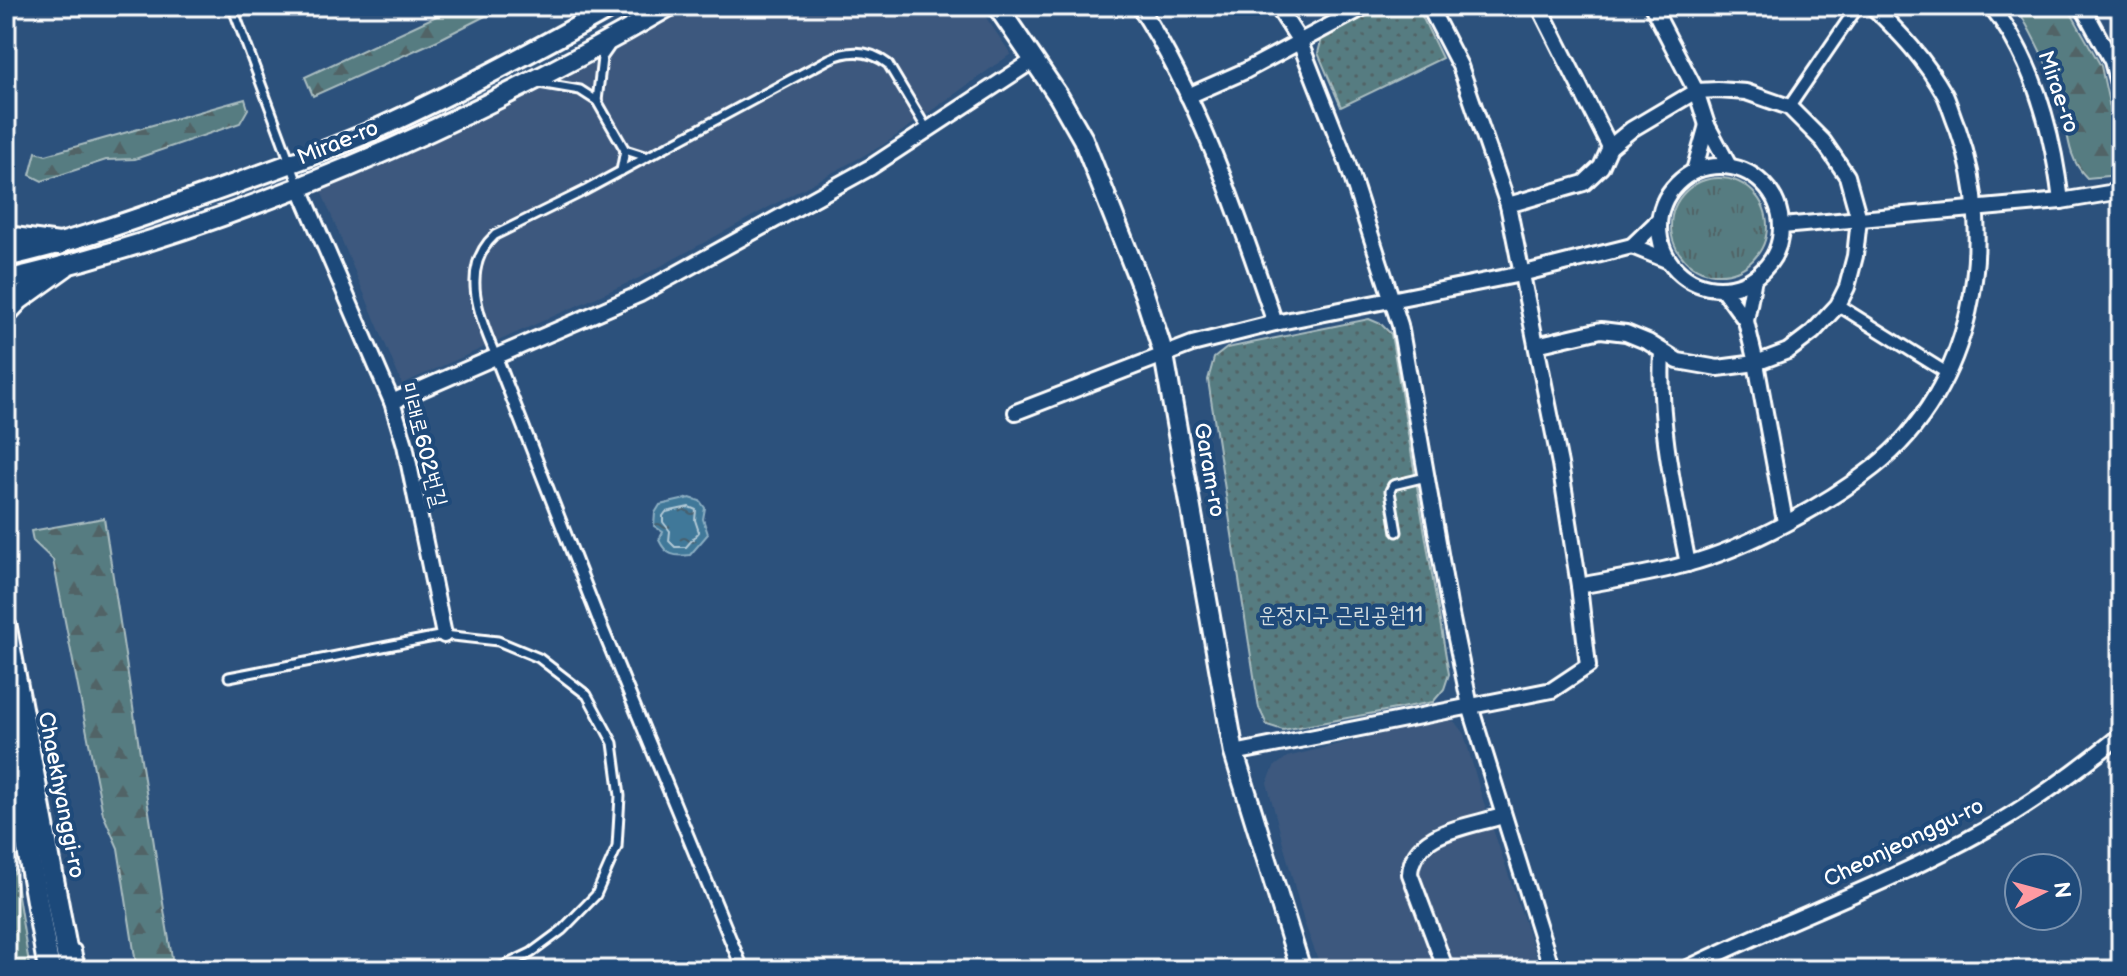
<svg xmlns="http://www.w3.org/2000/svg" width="2127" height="976" font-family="'Balsamiq Sans','Poor Story',sans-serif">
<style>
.built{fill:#3c597e}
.grass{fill:url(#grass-tufts);stroke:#aabdc0;stroke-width:2}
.forest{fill:url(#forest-firs);stroke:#aabdc0;stroke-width:2}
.park{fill:url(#park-dots);stroke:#aabdc0;stroke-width:2}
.water{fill:url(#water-ripples);stroke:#8caec2;stroke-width:2}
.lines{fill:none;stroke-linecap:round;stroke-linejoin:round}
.shore{stroke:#b2c9d6;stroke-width:2}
.service-casing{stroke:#fff;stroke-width:13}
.pedestrian-casing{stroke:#fff;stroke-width:16}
.minor-casing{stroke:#fff;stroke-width:20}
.tertiary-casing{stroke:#fff;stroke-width:24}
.secondary-casing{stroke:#fff;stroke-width:26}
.service{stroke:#1f4a7a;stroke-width:7}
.pedestrian{stroke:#1f4a7a;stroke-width:10}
.minor{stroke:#1f4a7a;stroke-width:14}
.tertiary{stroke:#1f4a7a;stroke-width:18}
.secondary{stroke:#1f4a7a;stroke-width:20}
.labels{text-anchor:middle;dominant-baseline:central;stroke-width:8;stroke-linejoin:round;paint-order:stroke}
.street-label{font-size:22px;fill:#fff;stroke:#1f4a7a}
.park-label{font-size:22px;fill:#d5dee0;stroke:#1f4a7a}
</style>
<defs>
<pattern id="grass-tufts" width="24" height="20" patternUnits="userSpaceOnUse" patternTransform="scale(2)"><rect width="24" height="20" fill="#567b81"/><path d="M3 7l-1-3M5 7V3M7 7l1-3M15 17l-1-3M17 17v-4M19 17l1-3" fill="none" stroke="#516466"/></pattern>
<pattern id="forest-firs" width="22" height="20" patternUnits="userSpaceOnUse" patternTransform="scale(2)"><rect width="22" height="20" fill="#567b81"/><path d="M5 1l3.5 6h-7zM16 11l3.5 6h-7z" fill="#516466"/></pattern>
<pattern id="park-dots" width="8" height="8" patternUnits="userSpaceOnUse" patternTransform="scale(2)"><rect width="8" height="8" fill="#567b81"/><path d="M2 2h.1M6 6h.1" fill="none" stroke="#516466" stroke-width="1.8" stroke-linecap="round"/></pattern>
<pattern id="water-ripples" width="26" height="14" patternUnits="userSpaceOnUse" patternTransform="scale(2)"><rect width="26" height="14" fill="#3f7899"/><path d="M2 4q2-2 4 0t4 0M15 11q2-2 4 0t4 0" fill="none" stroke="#46606f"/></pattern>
</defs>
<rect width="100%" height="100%" fill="#2c517c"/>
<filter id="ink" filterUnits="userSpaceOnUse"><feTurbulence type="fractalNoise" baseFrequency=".0125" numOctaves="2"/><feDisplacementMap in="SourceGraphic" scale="16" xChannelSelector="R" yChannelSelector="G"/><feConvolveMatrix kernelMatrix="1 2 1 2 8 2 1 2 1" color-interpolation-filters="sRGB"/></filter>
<g filter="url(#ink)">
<g class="built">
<path d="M683,6H978L1011,54L883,145L639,278L402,384L319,186L583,64Z"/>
<path d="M1440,719L1454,721L1464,734L1481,794L1541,970H1322L1304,922L1267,783L1274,767L1287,757Z"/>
</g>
<g class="grass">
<circle cx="1719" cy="226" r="48"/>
<path d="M6,821L30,970H6Z"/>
</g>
<g class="forest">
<path d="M458,6H505L438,40L313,96L305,77Z"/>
<path d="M2016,6H2067L2101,66L2121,159L2118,175L2087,178C2065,156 2069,130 2061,102C2050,68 2034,37 2016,6Z"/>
<path d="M245,99L248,109L240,123L135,159L106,160L42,181L30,175L36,152L46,155Z"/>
<path d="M104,518L165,916L174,970H137L118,848L103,814L53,560L33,541L31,531Z"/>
</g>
<g class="park">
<path d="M1386,6H1417L1442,58L1341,107L1318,53L1322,38Z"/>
<path d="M1369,319L1381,324L1391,334L1449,674L1444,689L1433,702L1283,730L1267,725L1259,708L1208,380L1214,358L1227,348Z"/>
</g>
<path class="water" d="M690,498L700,501L705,508L703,519L708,534L690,555C674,557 666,555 659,540L663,532L654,526L655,513L660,505Z"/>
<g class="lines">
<path class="shore" d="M689,507L696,510L695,520L699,532L686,547H675L669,541L670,531L663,522V516L666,512Z"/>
<g class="service-casing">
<g id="service">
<path d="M232,6L299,186"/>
<path d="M609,48L602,58L597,101L625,150L621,171"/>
<path d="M539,83L580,90L597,101"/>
<path d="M625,150L647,157"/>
<path d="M496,356C479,318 459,268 495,235L584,191L829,59C850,49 870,50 888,64L927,129"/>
<path d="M1397,532L1390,491L1393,485L1426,477"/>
<path d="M229,677L444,635L498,641L539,658L587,695L613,743L620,796L617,847L596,895L562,930L531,953L495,970"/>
<path d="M76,949L81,970"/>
</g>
</g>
<g class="pedestrian-casing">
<g id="pedestrian">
<path d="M1789,107L1858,6"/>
<path d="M1838,305L1947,373"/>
<path d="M496,357L600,623L743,970"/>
</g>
</g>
<g class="minor-casing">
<g id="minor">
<path d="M1139,6C1201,102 1238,215 1275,323"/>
<path d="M1277,6L1299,40L1347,162L1400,325L1449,605L1470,706L1552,970"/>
<path d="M1539,6L1610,147"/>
<path d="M1652,6L1696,91L1707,125"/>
<path d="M1991,6C2035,61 2053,133 2061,201"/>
<path d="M2082,6L2112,61L2121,95"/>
<path d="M1188,96L1245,71L1366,6"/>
<circle cx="1720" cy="227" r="61"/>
<path d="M1694,171L1707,125L1729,166"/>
<path d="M299,186L392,402L405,445L444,635"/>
<path d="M1508,205L1584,183L1601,167L1610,147L1632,129L1696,91L1718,90L1746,92L1789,107L1823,141L1847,176L1859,219L1855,256L1847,287L1838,305L1813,332L1788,351L1756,363L1718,368L1678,361L1648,342L1626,333L1601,330L1536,345"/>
<path d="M1659,220L1632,246L1669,261"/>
<path d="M1782,226L2061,201L2121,191"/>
<path d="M1722,288L1746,321L1754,278"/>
<path d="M1746,321L1756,363L1785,522"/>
<path d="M1662,351C1658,424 1674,492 1688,564"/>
<path d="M392,402L640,294L871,167L1034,60"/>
<path d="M1016,412L1192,344L1275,323L1521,274L1632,246"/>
<path d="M1579,586C1615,579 1652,574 1687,564C1747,548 1826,505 1874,467C1973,389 1999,242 1958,129C1953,118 1950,106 1945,95C1924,58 1902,35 1872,6"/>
<path d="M1234,753L1552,690L1588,666L1579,586L1560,464L1508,205L1460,66L1429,6"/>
<path d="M1446,970L1410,874C1412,831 1469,827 1502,816"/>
<path d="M1684,970C1783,921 1889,884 1985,830C2034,803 2078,770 2121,735"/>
</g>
</g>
<g class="tertiary-casing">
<g id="tertiary">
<path d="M997,6L1059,97L1083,139L1144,293L1164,355L1234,753L1301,970"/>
<path d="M6,257C68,243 127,222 187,201C248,179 310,158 370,132C453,95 534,51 614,6"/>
<path d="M6,280C235,227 467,124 670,6"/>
</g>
</g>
<g class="secondary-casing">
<g id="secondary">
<path d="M6,237L59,244"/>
<path d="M6,313L19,299L65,266"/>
<path d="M6,628L70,970"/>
<path d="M6,723L49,970"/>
</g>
</g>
<use href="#service" class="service"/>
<use href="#pedestrian" class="pedestrian"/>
<use href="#minor" class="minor"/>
<use href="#tertiary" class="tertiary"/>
<use href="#secondary" class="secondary"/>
</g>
</g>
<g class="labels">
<g class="street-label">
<text transform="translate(2058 92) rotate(71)">Mirae-ro</text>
<text transform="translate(338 143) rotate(-22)">Mirae-ro</text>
<text transform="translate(423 445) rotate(75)">미래로602번길</text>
<text transform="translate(1209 470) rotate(80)">Garam-ro</text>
<text transform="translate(61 795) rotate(79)">Chaekhyanggi-ro</text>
<text transform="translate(1904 843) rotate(-26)">Cheonjeonggu-ro</text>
</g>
<g class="park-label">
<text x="1341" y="615">운정지구 근린공원11</text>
</g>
</g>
<rect width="2127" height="976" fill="none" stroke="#1f4a7a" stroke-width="32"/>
<rect x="16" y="16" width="2095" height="944" fill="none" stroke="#fff" stroke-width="3" filter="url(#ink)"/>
<g transform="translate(2043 892) rotate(84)"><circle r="38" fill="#1f4a7a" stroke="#7992af" stroke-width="2"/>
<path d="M0-6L14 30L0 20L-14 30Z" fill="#ff9aa2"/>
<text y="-12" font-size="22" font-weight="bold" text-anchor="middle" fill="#ffffff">N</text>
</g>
</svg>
